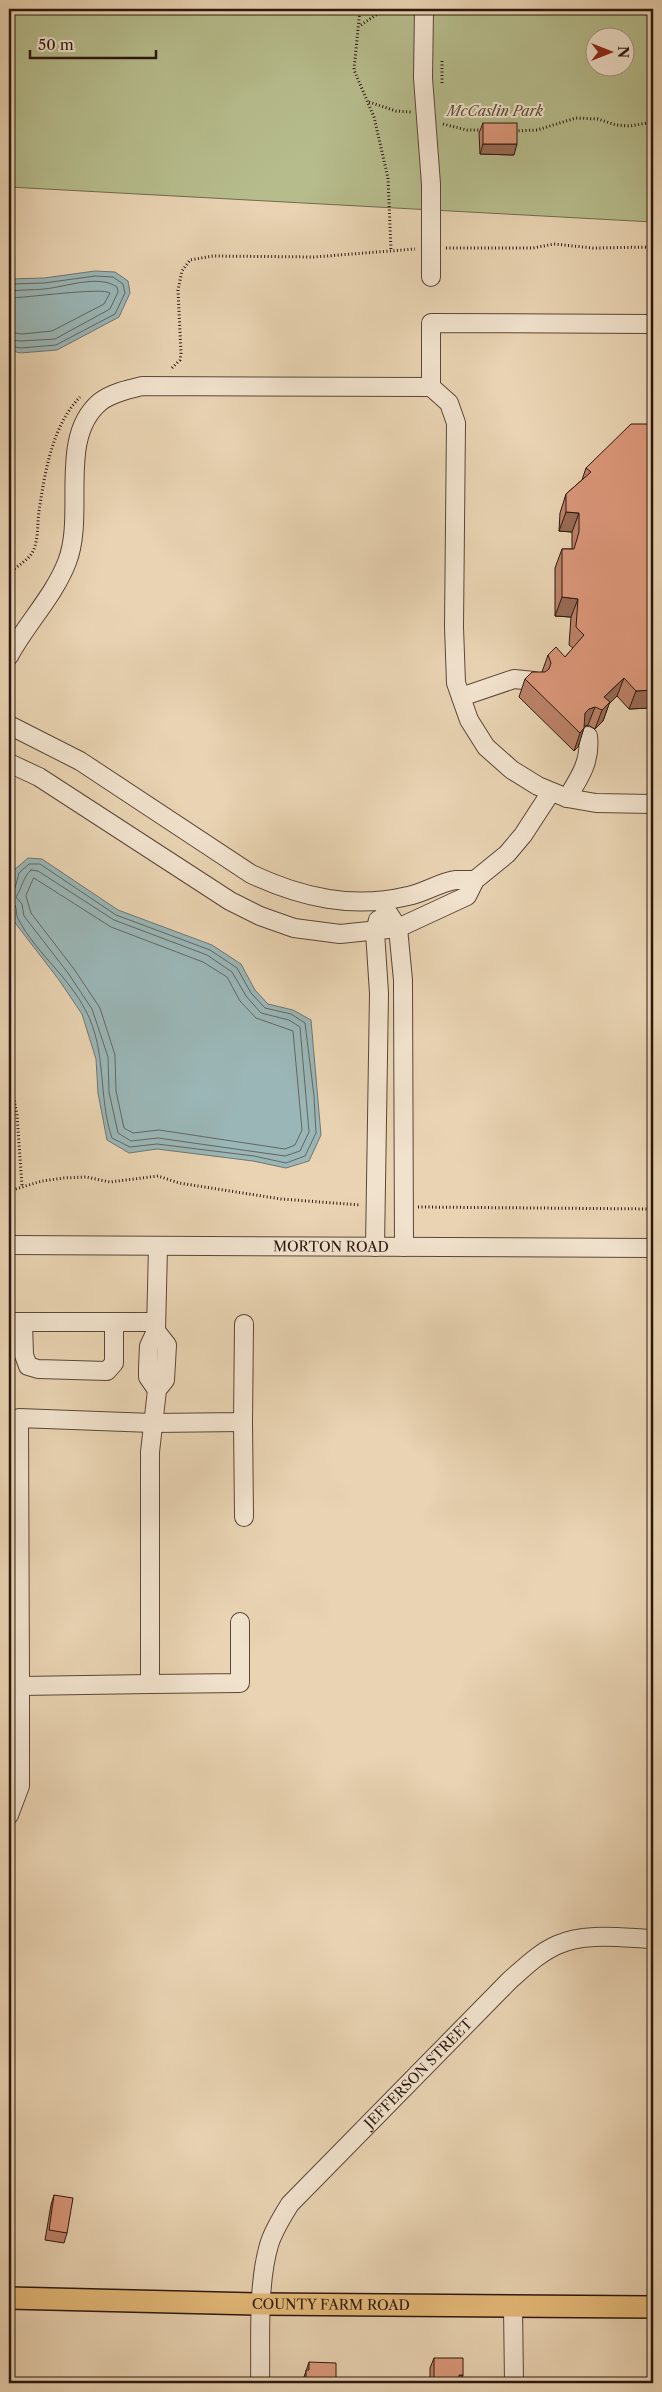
<svg xmlns="http://www.w3.org/2000/svg" width="662" height="2392" font-family="'Libre Caslon Text',serif">
<style>
.green{fill:#b6bc8c;stroke:#716a4e;fill-rule:evenodd}
.water{fill:#9ab6b6;stroke:#6e7673}
.lines{fill:none;stroke-linecap:round;stroke-linejoin:round}
.shore{stroke:#636662;stroke-width:1}
.minor-casing{stroke:#5b4638;stroke-width:20}
.major-casing{stroke:#2c170f;stroke-width:24}
.path{stroke:#2c170f;stroke-width:3;stroke-dasharray:1 2.5;stroke-linecap:butt}
.minor{stroke:#f1e2cd;stroke-width:18}
.major{stroke:#e4ba79;stroke-width:21}
.wall{fill:#bc8269;stroke:#2c170f}
.shaded-wall{fill:#996a55;stroke:#2c170f}
.building{fill:#db977a;stroke:#2c170f}
.labels{text-anchor:middle;dominant-baseline:central;stroke-width:4;stroke-linejoin:round;paint-order:stroke}
.park-label{font-size:14px;font-style:italic;fill:#554934;stroke:#f1e2cd}
.street-label{font-size:14px;fill:#2c170f;stroke:#f1e2cd}
</style>
<rect width="100%" height="100%" fill="#e9d3b2"/>
<filter id="stains"><feTurbulence type="fractalNoise" baseFrequency=".004" numOctaves="4"/><feColorMatrix values="0 0 0 0 .2 0 0 0 0 .09 0 0 0 0 .02 0 0 0 .5 -.17"/></filter>
<radialGradient id="worn" r=".72"><stop offset=".6" stop-color="#630" stop-opacity="0"/><stop offset="1" stop-color="#630" stop-opacity=".3"/></radialGradient>
<path class="green" d="M9,9H653V222L9,187ZM594,38H624V68H594Z"/>
<g class="water">
<path d="M95,271L115,272L128,281L130,293L119,317L57,350L20,353L9,350V279L44,278Z"/>
<path d="M28,858L42,859L118,910L212,945L241,964L255,990L268,1004L293,1010L311,1020L321,1135L309,1161L286,1168L253,1161L157,1149L129,1153L107,1140L98,1093L96,1059L82,1014L59,980L13,920L10,894L14,870Z"/>
</g>
<g class="lines">
<g class="shore">
<path d="M9,284L44,283L95,276L113,277L123,284L125,293L115,314L56,345L21,348L9,346"/>
<path d="M9,291C20,290 33,290 44,289C66,287 98,274 117,287L118,292L110,309L55,339L21,341L9,340"/>
<path d="M9,298C25,298 103,287 110,293L104,304L52,331L22,334L9,332"/>
<path d="M31,870L38,871L114,920L207,955L232,972L246,996L261,1013L289,1020L300,1027L309,1132L300,1151L285,1156L158,1138L131,1141L118,1133L109,1092L108,1057L92,1009L68,973L24,916L22,904L16,897C22,888 23,877 31,870Z"/>
<path d="M34,878L111,927L203,962L227,977L240,1001L256,1018L293,1031L302,1130L295,1145L285,1149L159,1130L133,1133L124,1128L116,1091L115,1055L100,1008L74,969L31,913L26,896Z"/>
<path d="M9,890L15,888L19,873L29,864H40L116,915L210,950L237,968L251,993L265,1008L291,1014L305,1023L314,1096L316,1133L305,1156L286,1163L254,1156L157,1144L130,1147L112,1138C98,1097 107,1051 86,1011C69,977 36,953 18,919C16,915 17,909 15,905L9,902"/>
</g>
<g class="minor-casing">
<g id="minor">
<path d="M424,9L423,78L431,184V277"/>
<path d="M431,387V323L653,324"/>
<path d="M9,656C26,624 54,596 67,562C86,514 57,438 100,402C111,393 129,389 142,386L431,387L449,403L456,423L454,627L456,683L469,720L486,747L512,770L538,786L567,798L596,803L653,804"/>
<path d="M461,697L514,679L534,681"/>
<path d="M9,725L80,761L251,874C302,898 353,909 408,896C424,893 440,882 456,880C462,880 469,880 475,880"/>
<path d="M9,763L39,777L230,901L260,916L294,928L340,934L398,928L467,896L475,880L507,854L523,835L551,792"/>
<path d="M567,798C580,777 591,761 588,736"/>
<path d="M381,902L398,928L403,980L404,1247"/>
<path id="s1" d="M9,1245L653,1248"/>
<path d="M375,1247L379,993L375,932L378,920"/>
<path d="M9,1322H156"/>
<path d="M23,1322L24,1355L28,1366L38,1369L107,1371L114,1363V1323"/>
<path d="M156,1331L167,1345L165,1380L157,1390L150,1452V1684L240,1683V1622"/>
<path d="M157,1390L148,1377V1368L149,1346L156,1331L158,1247"/>
<path d="M243,1422L244,1517"/>
<path d="M150,1684L20,1686L19,1418L152,1423L243,1422L244,1324"/>
<path d="M9,1815L20,1786V1686"/>
<path d="M513,2307L514,2383"/>
<path id="s2" d="M260,2383C261,2341 257,2286 269,2245C273,2231 282,2217 290,2204L510,1980C525,1967 539,1953 557,1945C585,1932 623,1938 653,1939"/>
</g>
</g>
<g class="major-casing">
<g id="major">
<path id="s3" d="M9,2298L261,2304L653,2307"/>
</g>
</g>
<g class="path">
<path d="M360,9L354,70L374,117L388,178L391,250"/>
<path d="M361,25L385,9"/>
<path d="M442,61V85"/>
<path d="M369,102L396,111L411,112"/>
<path d="M443,124L467,130H484"/>
<path d="M515,131L537,130L576,118L598,119L616,125L630,126L653,122"/>
<path d="M446,248H533L554,244L593,248L653,247"/>
<path d="M172,368L180,360L181,353L178,290L182,271L190,260L213,256L314,257L415,249"/>
<path d="M9,573C16,567 27,561 32,553C39,541 37,524 39,511C45,472 52,426 80,397"/>
<path d="M9,1073L17,1115L22,1186"/>
<path d="M9,1191L42,1181L64,1178L86,1177L110,1182L158,1176L179,1183L281,1199L360,1205"/>
<path d="M418,1207L653,1209"/>
</g>
<use href="#minor" class="minor"/>
<use href="#major" class="major"/>
</g>
<g class="wall">
<path d="M483,123L514,155L480,154L479,133Z"/>
<path d="M653,424V766H650V708L629,709L617,696L609,704L603,721L595,729L588,725L584,727L578,747L574,751L519,697L525,679L542,672L548,655L565,657L573,648L569,645L571,617L555,616V568L562,549H572V532L559,531L560,513L566,494L582,480L586,468Z"/>
<path d="M54,2195L67,2233L64,2243L45,2240L51,2205Z"/>
<path d="M434,2358L463,2375L460,2383H430V2368Z"/>
<path d="M309,2362L336,2383H303V2380Z"/>
</g>
<g class="shaded-wall">
<path d="M483,144H517L514,155L480,154Z"/>
<path d="M566,512L579,513L572,532L559,531Z"/>
<path d="M562,597L578,599L571,617L555,616Z"/>
<path d="M624,678L617,696L609,704L603,721L595,729L602,710L604,697Z"/>
<path d="M653,690V699L650,708L629,709L636,691Z"/>
<path d="M595,707L588,725L582,727L578,732L585,713L589,709Z"/>
<path d="M584,728L578,747L574,751L580,733Z"/>
<path d="M653,757V766H650Z"/>
<path d="M459,2375H463L460,2383H456Z"/>
</g>
<g class="building">
<rect x="483" y="123" width="34" height="21"/>
<path d="M631,424H653V690L636,691L624,678L604,697L610,702L602,710L595,707L589,709L585,713L584,728L580,733L525,679L532,672H545L549,669L551,663L548,655L556,647L565,657L584,635L576,627L578,599L562,597V549H574L579,532V513L566,512V494L591,472L586,468Z"/>
<path d="M54,2195L73,2198L67,2233L49,2230Z"/>
<path d="M434,2358H463V2375H459V2383H434Z"/>
<path d="M309,2362L336,2363V2383H306V2370H309Z"/>
</g>
<g class="labels">
<g class="park-label">
<text x="495" y="111">McCaslin Park</text>
</g>
<g class="street-label">
<text stroke="none"><textPath href="#s1" startOffset="322">MORTON ROAD</textPath></text>
<text stroke="none"><textPath href="#s2" startOffset="368">JEFFERSON STREET</textPath></text>
<text stroke="none"><textPath href="#s3" startOffset="322">COUNTY FARM ROAD</textPath></text>
</g>
</g>
<rect width="662" height="2392" fill="none" stroke="#e9d3b2" stroke-width="30"/>
<rect x="10" y="10" width="642" height="2372" fill="none" stroke="#2c170f" stroke-width="2.5"/>
<rect x="15" y="15" width="632" height="2362" fill="none" stroke="#2c170f"/>
<g transform="translate(610 52) rotate(90)"><circle r="24" fill="#f1e2cd" stroke="#a29181"/>
<path d="M0-4L9 19L0 12L-9 19Z" fill="#8f2418"/>
<text y="-8" font-size="14" font-weight="bold" text-anchor="middle" fill="#2c170f">N</text>
</g>
<path d="M30 50v8h126v-8" fill="none" stroke="#2c170f" stroke-width="2.5"/>
<text x="38" y="50" font-size="15" fill="#2c170f" stroke="#f1e2cd" stroke-width="4" paint-order="stroke">50 m</text>
<rect width="100%" height="100%" filter="url(#stains)"/>
<rect width="100%" height="100%" fill="url(#worn)"/>
</svg>
